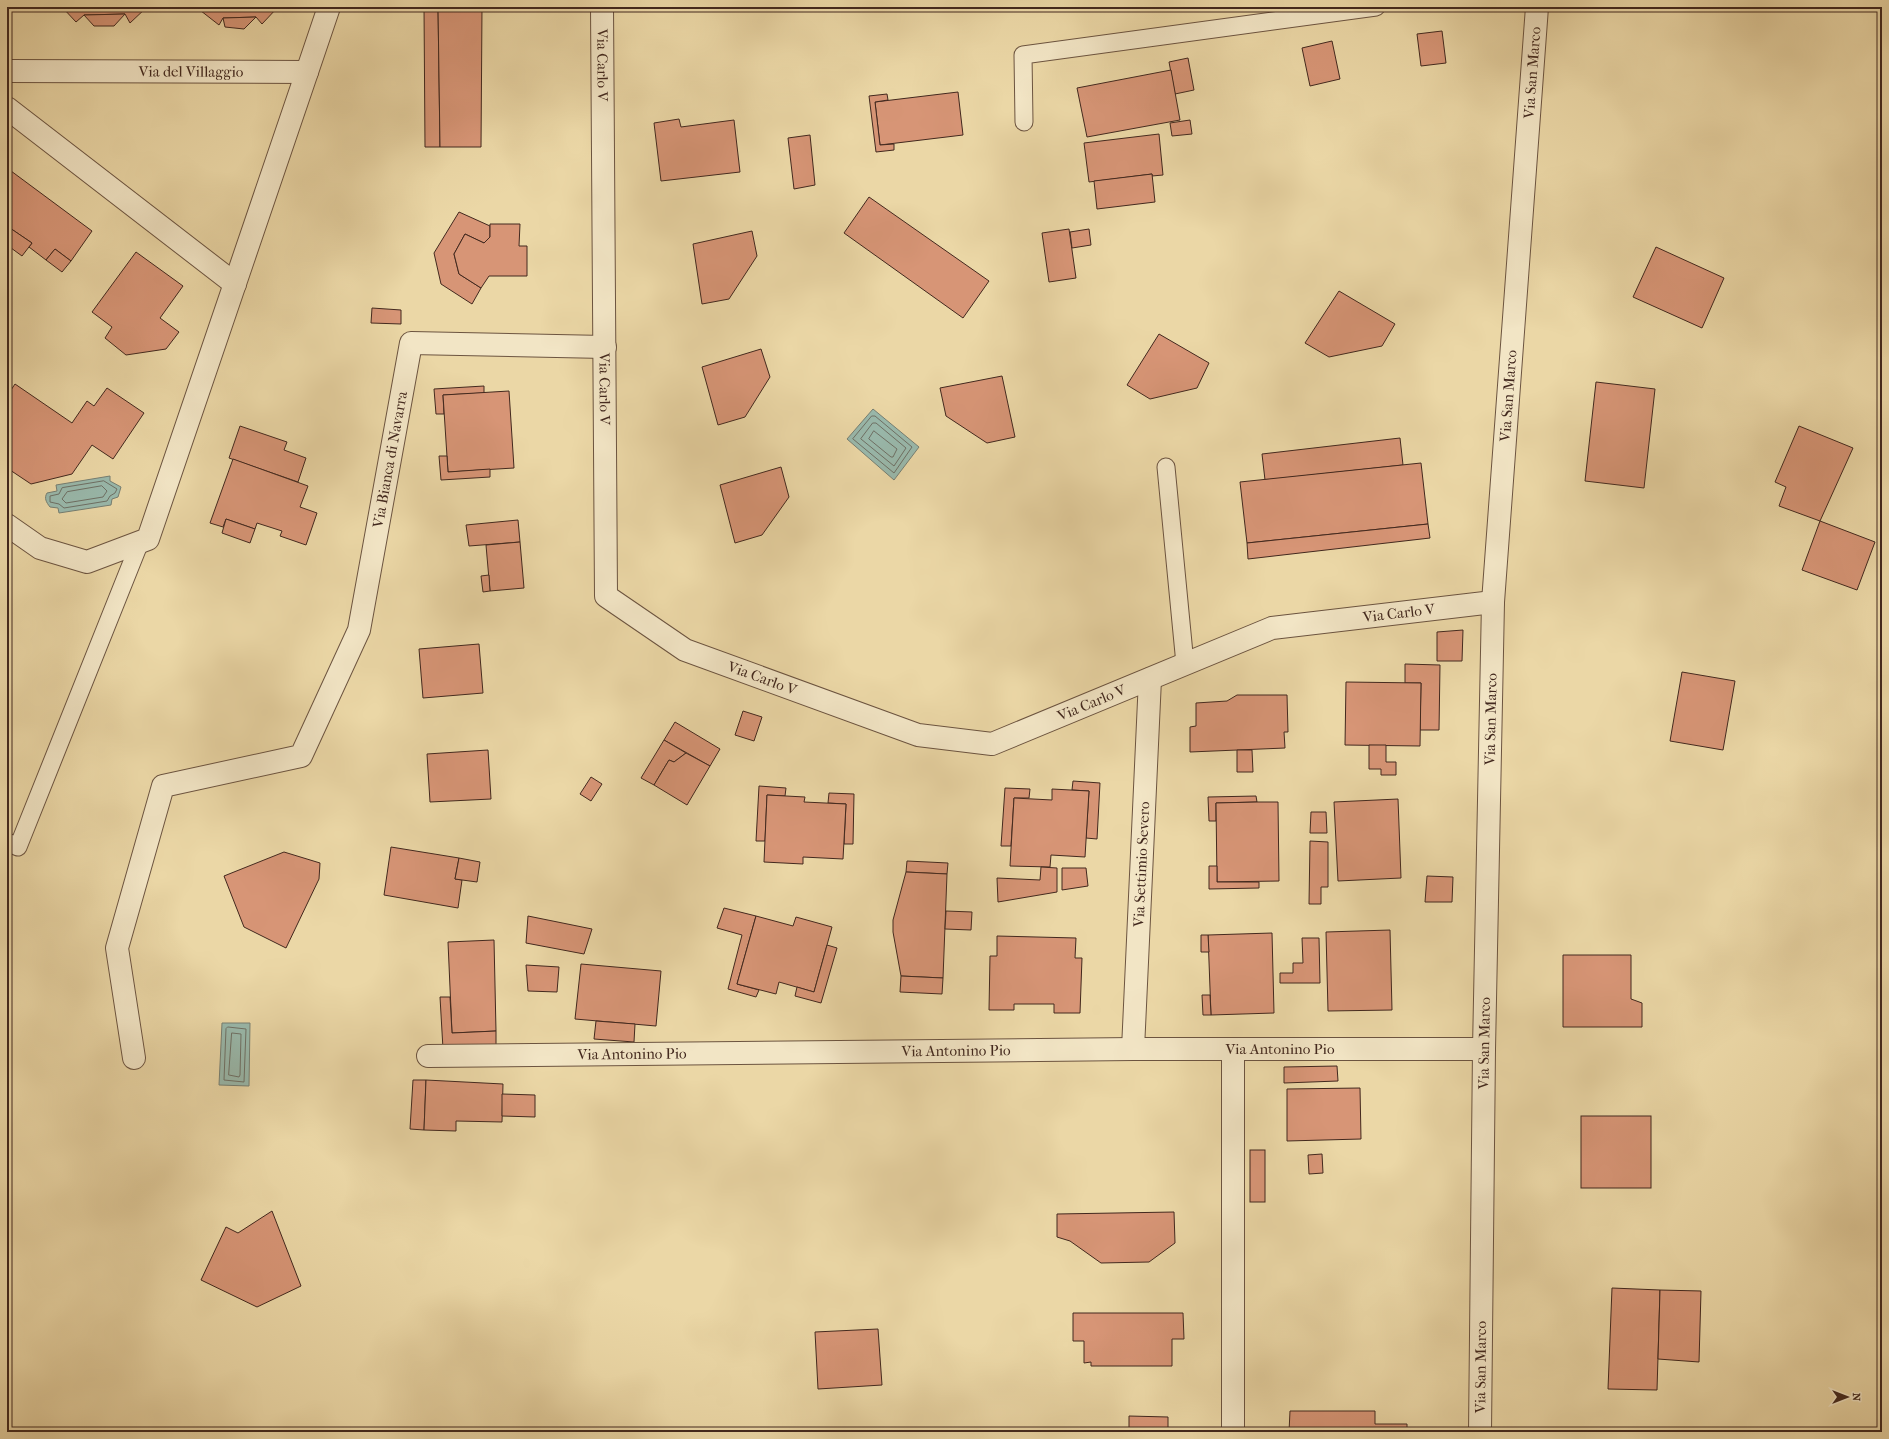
<svg xmlns="http://www.w3.org/2000/svg" width="1889" height="1439" font-family="'IM FELL French Canon',serif">
<style>
.water{fill:#99b9ac;stroke:#767f73}
.lines{fill:none;stroke-linecap:round;stroke-linejoin:round}
.shore{stroke:#6e7065;stroke-width:1}
.building{fill:#d79576;stroke:#42281e}
.lane-casing{stroke:#6c5440;stroke-width:19}
.street-casing{stroke:#6c5440;stroke-width:24}
.lane{stroke:#f2e5c5;stroke-width:17}
.street{stroke:#f2e5c5;stroke-width:22}
.labels{text-anchor:middle;dominant-baseline:central;stroke-width:4;stroke-linejoin:round;paint-order:stroke}
.street-label{font-size:15px;fill:#42281e;stroke:#f2e5c5}
</style>
<rect width="100%" height="100%" fill="#ebd7a6"/>
<filter id="stains"><feTurbulence type="fractalNoise" baseFrequency=".005" numOctaves="4"/><feColorMatrix values="0 0 0 0 .2 0 0 0 0 .09 0 0 0 0 .02 0 0 0 .5 -.17"/></filter>
<radialGradient id="worn" r=".72"><stop offset=".6" stop-color="#630" stop-opacity="0"/><stop offset="1" stop-color="#630" stop-opacity=".3"/></radialGradient>
<g class="water">
<path d="M873,409L919,447L894,480L847,439Z"/>
<path d="M110,476V481L121,487L118,497L112,499L111,505L59,513L58,508L50,507C46,502 44,498 47,493L57,491L56,485Z"/>
<path d="M222,1023H250L249,1086L219,1085Z"/>
</g>
<g class="lines">
<g class="shore">
<path d="M872,416H875L912,447L894,473L853,439Z"/>
<path d="M873,423H876L906,448L894,466L861,439Z"/>
<path d="M874,431L897,449L893,457H891L869,439Z"/>
<path d="M104,481L117,489L115,493L110,496L107,501L64,508L59,504L50,502V496L59,494L62,488Z"/>
<path d="M102,486L107,491L103,497L66,503L62,499L67,492Z"/>
<path d="M228,1027L246,1029L244,1082L224,1080L226,1029Z"/>
<path d="M232,1033L241,1034L240,1075L239,1077L229,1075Z"/>
</g>
</g>
<g class="building">
<path d="M7,7H16L7,16Z"/>
<path d="M62,7H147L130,23L125,14L84,15L76,22Z"/>
<path d="M196,7H278L262,24L256,17L223,18L219,25Z"/>
<path d="M424,7H438L440,147H425Z"/>
<path d="M438,7H482L481,147H440Z"/>
<path d="M125,14L114,26H94L84,15Z"/>
<path d="M256,17L244,29L225,27L223,18Z"/>
<path d="M1442,31L1446,63L1421,66L1417,34Z"/>
<path d="M1332,41L1340,79L1310,86L1302,48Z"/>
<path d="M1188,58L1194,90L1175,94L1169,62Z"/>
<path d="M1171,70L1180,120L1087,137L1077,88Z"/>
<path d="M958,92L963,135L880,145L875,102Z"/>
<path d="M887,94L888,100L875,102L880,145L894,144V150L876,152L869,96Z"/>
<path d="M679,119L681,127L734,120L740,172L661,181L654,123Z"/>
<path d="M1190,120L1192,134L1172,136L1170,123Z"/>
<path d="M1159,134L1163,175L1152,176V174L1089,182L1084,143Z"/>
<path d="M810,135L815,185L794,189L788,138Z"/>
<path d="M7,168L92,231L71,261L55,249L46,260L29,247L32,243L7,226Z"/>
<path d="M1152,174L1155,202L1097,209L1094,181Z"/>
<path d="M869,197L989,281L963,318L844,233Z"/>
<path d="M459,212L490,226V237L484,243L465,234L454,254L459,274L481,288L472,304L441,284L434,253Z"/>
<path d="M490,224H520L519,246H527V276H489L481,288L459,274L454,254L465,234L484,243L490,237Z"/>
<path d="M7,226L32,243L22,256L7,245Z"/>
<path d="M1069,229L1076,278L1049,282L1042,233Z"/>
<path d="M1089,229L1091,245L1072,248L1070,232Z"/>
<path d="M752,231L757,256L729,299L702,304L693,244Z"/>
<path d="M1656,247L1724,278L1702,328L1633,297Z"/>
<path d="M55,249L71,261L62,272L46,260Z"/>
<path d="M136,252L183,286L160,318L179,332L166,349L126,355L105,338L112,327L92,312Z"/>
<path d="M1339,291L1395,324L1382,346L1329,357L1305,343Z"/>
<path d="M372,308L401,310V324L371,323Z"/>
<path d="M1159,334L1209,363L1197,388L1150,399L1127,385Z"/>
<path d="M761,349L770,377L745,417L718,425L702,367Z"/>
<path d="M1002,376L1015,437L987,443L946,416L940,388Z"/>
<path d="M1596,382L1655,389L1644,488L1585,481Z"/>
<path d="M15,384L72,423L87,401L94,406L107,388L144,413L113,459L92,445L72,474L31,484L7,468V396Z"/>
<path d="M484,386V393L443,395L444,414H436L434,389Z"/>
<path d="M509,391L514,468L448,472L443,395Z"/>
<path d="M240,426L287,442L284,450L306,458L298,482L229,458Z"/>
<path d="M1799,426L1853,448L1820,521L1779,506L1786,487L1775,482Z"/>
<path d="M1400,438L1403,465L1265,480L1262,454Z"/>
<path d="M439,456H447L448,472L490,469V477L441,480Z"/>
<path d="M233,459L308,486L300,507L317,513L306,545L280,536L282,531L257,523L255,529L226,519L223,527L210,523Z"/>
<path d="M1421,463L1428,524L1247,543L1240,482Z"/>
<path d="M781,467L789,497L762,535L735,543L720,485Z"/>
<path d="M226,519L255,529L250,543L222,533Z"/>
<path d="M518,520L520,542L469,546L466,525Z"/>
<path d="M1820,521L1875,542L1857,590L1802,570Z"/>
<path d="M1428,524L1430,538L1248,559L1247,543Z"/>
<path d="M520,542L524,588L490,591L486,545Z"/>
<path d="M489,575L490,591L483,592L481,576Z"/>
<path d="M1463,630L1462,661H1437V632Z"/>
<path d="M479,644L483,693L423,698L419,649Z"/>
<path d="M1405,664L1440,665L1439,730H1420L1421,683H1405Z"/>
<path d="M1682,672L1735,681L1723,750L1670,741Z"/>
<path d="M1346,682L1421,683L1420,746L1345,745Z"/>
<path d="M1237,695H1287L1288,732H1284L1285,748L1190,752V727L1196,726V703L1227,701Z"/>
<path d="M743,711L762,717L754,741L735,735Z"/>
<path d="M675,722L720,749L710,766L664,740Z"/>
<path d="M664,740L686,753L674,762L669,760L654,785L641,778Z"/>
<path d="M1369,745H1386V762H1396V775H1381V769H1369Z"/>
<path d="M7,749L11,750L7,764Z"/>
<path d="M488,750L491,799L430,802L427,754Z"/>
<path d="M1237,750H1252L1253,772H1237Z"/>
<path d="M686,753L710,766L687,805L654,785L669,760L674,762Z"/>
<path d="M591,777L602,784L591,801L580,794Z"/>
<path d="M1073,781L1100,783L1097,839L1086,838L1089,791L1072,790Z"/>
<path d="M759,786L786,788L785,796L767,795L765,841H756Z"/>
<path d="M1005,788L1030,789L1029,798H1014L1011,846H1001Z"/>
<path d="M1052,789L1089,791L1085,857L1051,855L1050,867L1010,866L1014,798L1052,800Z"/>
<path d="M829,793L854,794L853,844H844L846,804L828,803Z"/>
<path d="M767,795L805,797L804,802L846,804L843,859L803,857V864L764,862Z"/>
<path d="M1256,796L1257,802L1216,803V821H1209L1208,797Z"/>
<path d="M1398,799L1401,878L1338,881L1334,802Z"/>
<path d="M1257,802H1278L1279,881L1217,882L1216,803Z"/>
<path d="M1311,812H1326L1327,833H1310Z"/>
<path d="M1310,841L1328,842V887H1321V904H1309Z"/>
<path d="M391,847L459,858L455,879L462,880L458,908L384,895Z"/>
<path d="M284,852L320,863L319,879L286,948L244,927L224,876Z"/>
<path d="M459,858L480,862L477,882L455,879Z"/>
<path d="M907,861L948,863L947,874L906,872Z"/>
<path d="M1209,866H1217V882H1259V888L1209,889Z"/>
<path d="M1041,867L1057,868V892L998,902L997,878L1040,880Z"/>
<path d="M1062,868H1086L1088,886L1062,890Z"/>
<path d="M906,872L947,874L943,978L901,976L893,932V920Z"/>
<path d="M1427,876L1453,877L1452,902H1425Z"/>
<path d="M724,908L756,916L737,984L759,990L756,997L728,989L742,935L717,928Z"/>
<path d="M946,911L972,912L971,930L945,929Z"/>
<path d="M528,916L592,929L584,954L526,943Z"/>
<path d="M756,916L793,926L796,917L832,927L814,992L779,982L776,994L737,984Z"/>
<path d="M1390,930L1392,1010L1328,1011L1326,932Z"/>
<path d="M1272,933L1274,1013L1211,1015L1208,935Z"/>
<path d="M1201,935H1208L1209,952H1201Z"/>
<path d="M997,936L1076,938L1075,958H1082L1080,1013H1054V1004H1014V1010H989L990,956H997Z"/>
<path d="M1302,938H1319L1320,983H1280V973H1293V963H1303Z"/>
<path d="M494,940L496,1031L452,1033L448,942Z"/>
<path d="M827,945L837,948L821,1003L795,996L797,987L814,992Z"/>
<path d="M1563,955H1631V999L1642,1003V1027H1563Z"/>
<path d="M581,964L661,971L656,1026L575,1019Z"/>
<path d="M526,965L559,967L557,992L528,991Z"/>
<path d="M901,976L943,978L942,994L900,992Z"/>
<path d="M1202,995H1210L1211,1015H1203Z"/>
<path d="M440,997H450L452,1033L496,1031V1047L443,1049Z"/>
<path d="M596,1021L635,1024L634,1042L594,1039Z"/>
<path d="M1337,1066L1338,1081L1284,1083V1067Z"/>
<path d="M413,1080H426L424,1130L410,1129Z"/>
<path d="M426,1080L503,1084L502,1122L456,1121V1131L424,1130Z"/>
<path d="M1360,1088L1361,1139L1287,1141V1089Z"/>
<path d="M502,1094L535,1095V1117L502,1116Z"/>
<rect x="1581" y="1116" width="70" height="72"/>
<rect x="1250" y="1150" width="15" height="52"/>
<path d="M1322,1154L1323,1173L1309,1174L1308,1155Z"/>
<path d="M272,1211L301,1286L257,1307L201,1280L226,1227L238,1233Z"/>
<path d="M1174,1212L1175,1243L1149,1262L1101,1263L1070,1241L1057,1237V1214Z"/>
<path d="M1612,1288L1660,1290L1657,1390L1608,1389Z"/>
<path d="M1660,1290L1701,1291L1699,1362L1658,1359Z"/>
<path d="M1073,1313H1183L1184,1339H1172V1366H1091V1362L1084,1363V1341H1073Z"/>
<path d="M878,1329L882,1385L818,1389L815,1332Z"/>
<path d="M1290,1411H1375V1424H1407V1432H1289Z"/>
<path d="M1129,1416L1168,1417V1432H1129Z"/>
</g>
<g class="lines">
<g class="lane-casing">
<g id="lane">
<path d="M1024,122L1023,55L1376,7"/>
<path d="M1166,467L1185,664"/>
<path d="M7,842L18,847L140,542"/>
</g>
</g>
<g class="street-casing">
<g id="street">
<path id="s1" d="M602,7L606,596L685,650L918,735L992,744L1272,628L1493,602"/>
<path id="s2" d="M7,71L307,72L329,7"/>
<path d="M7,108L235,284"/>
<path d="M7,525L40,548L87,562L148,539L307,72"/>
<path id="s3" d="M1133,1049L1150,679"/>
<path d="M1233,1049V1432"/>
<path id="s4" d="M428,1056L1133,1049H1484"/>
<path id="s5" d="M134,1058L117,948L163,786L301,756L359,630L411,343L605,347"/>
<path id="s6" d="M1480,1432L1484,1049L1493,602L1537,7"/>
</g>
</g>
<use href="#lane" class="lane"/>
<use href="#street" class="street"/>
</g>
<g class="labels">
<g class="street-label">
<text stroke="none"><textPath href="#s1" startOffset="58">Via Carlo V</textPath></text>
<text stroke="none"><textPath href="#s2" startOffset="184">Via del Villaggio</textPath></text>
<text stroke="none"><textPath href="#s6" startOffset="1361">Via San Marco</textPath></text>
<text stroke="none"><textPath href="#s1" startOffset="382">Via Carlo V</textPath></text>
<text stroke="none"><textPath href="#s6" startOffset="1037">Via San Marco</textPath></text>
<text stroke="none"><textPath href="#s5" startOffset="733">Via Bianca di Navarra</textPath></text>
<text stroke="none"><textPath href="#s1" startOffset="1438">Via Carlo V</textPath></text>
<text stroke="none"><textPath href="#s1" startOffset="767">Via Carlo V</textPath></text>
<text stroke="none"><textPath href="#s1" startOffset="1115">Via Carlo V</textPath></text>
<text stroke="none"><textPath href="#s6" startOffset="713">Via San Marco</textPath></text>
<text stroke="none"><textPath href="#s3" startOffset="185">Via Settimio Severo</textPath></text>
<text stroke="none"><textPath href="#s6" startOffset="389">Via San Marco</textPath></text>
<text stroke="none"><textPath href="#s4" startOffset="852">Via Antonino Pio</textPath></text>
<text stroke="none"><textPath href="#s4" startOffset="528">Via Antonino Pio</textPath></text>
<text stroke="none"><textPath href="#s4" startOffset="204">Via Antonino Pio</textPath></text>
<text stroke="none"><textPath href="#s6" startOffset="65">Via San Marco</textPath></text>
</g>
</g>
<rect width="1889" height="1439" fill="none" stroke="#ebd7a6" stroke-width="24"/>
<rect x="8" y="8" width="1873" height="1423" fill="none" stroke="#42281e" stroke-width="2"/>
<rect x="12" y="12" width="1865" height="1415" fill="none" stroke="#42281e"/>
<g transform="translate(1847 1397) rotate(90)" stroke="#f2e5c5" stroke-width="3" paint-order="stroke">
<path d="M0-3L7 15L0 10L-7 15Z" fill="#42281e"/>
<text y="-6" font-size="11" font-weight="bold" text-anchor="middle" fill="#42281e">N</text>
</g>
<rect width="100%" height="100%" filter="url(#stains)"/>
<rect width="100%" height="100%" fill="url(#worn)"/>
</svg>
